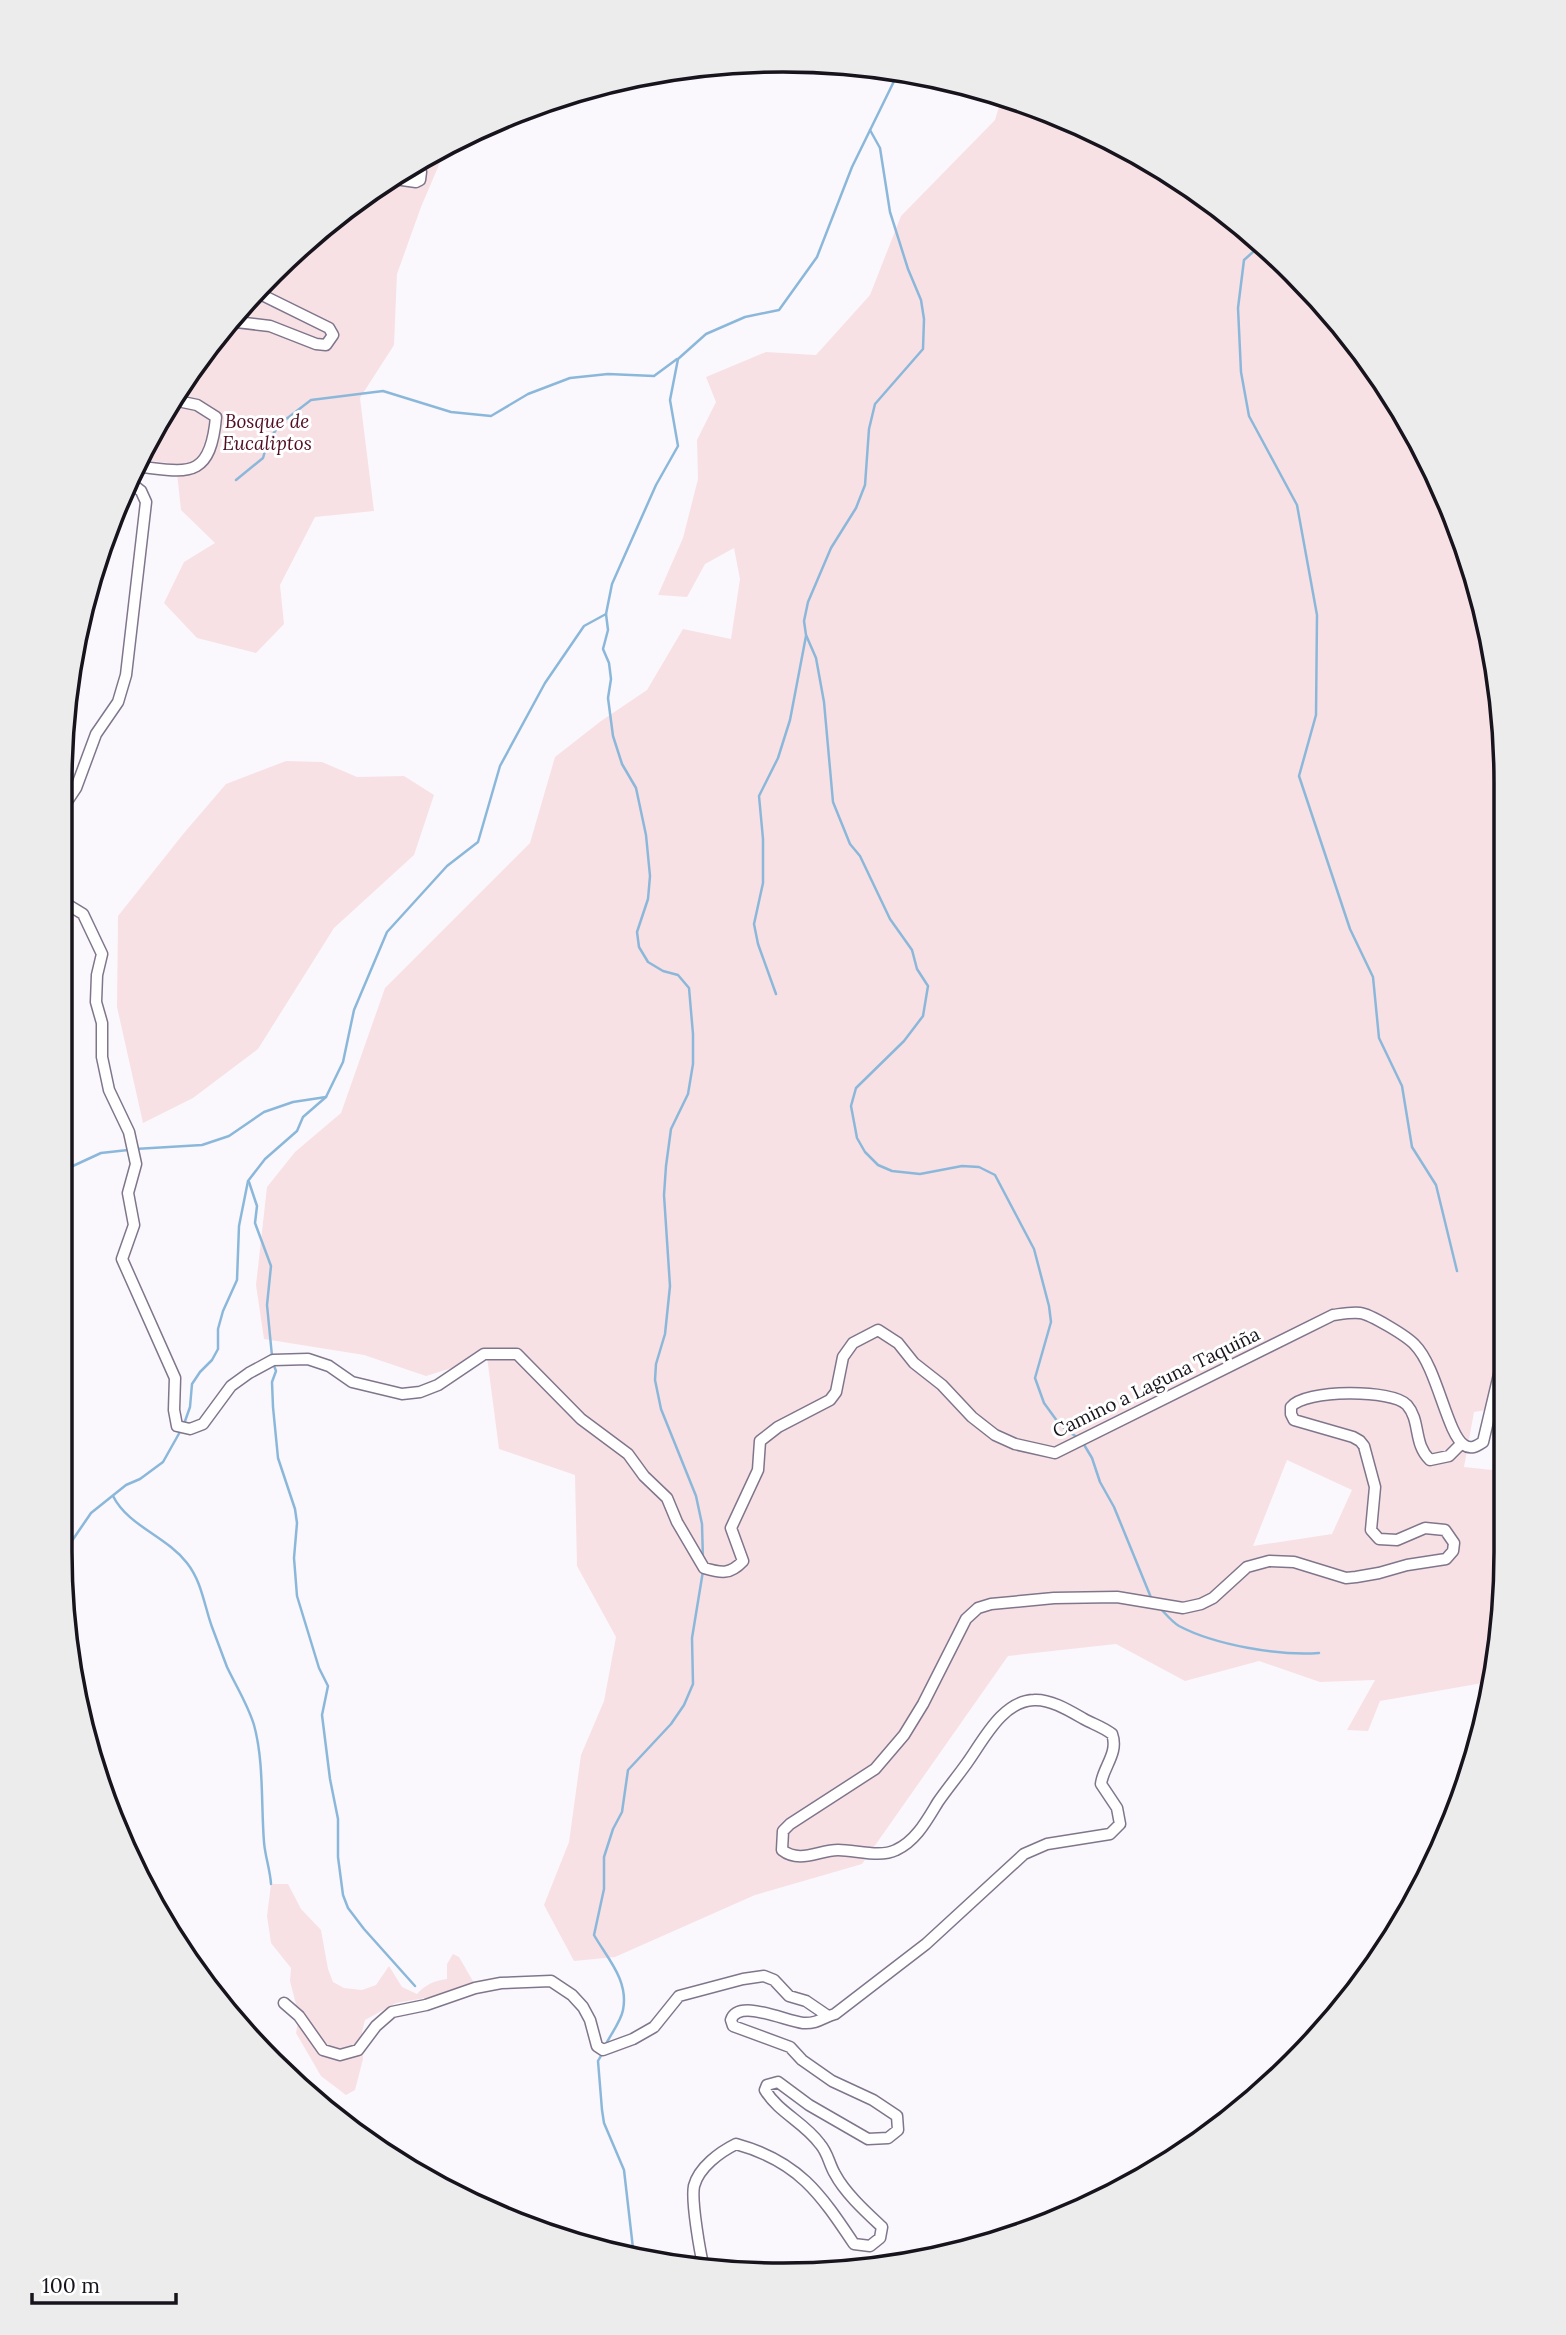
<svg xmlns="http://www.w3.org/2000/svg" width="1566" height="2335" font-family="Lora,serif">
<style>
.green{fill:#f8e1e4;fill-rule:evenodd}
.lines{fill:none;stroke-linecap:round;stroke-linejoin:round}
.stream{stroke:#8bb8da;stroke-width:2.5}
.minor-casing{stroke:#80768c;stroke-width:13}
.minor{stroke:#fff;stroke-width:10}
.labels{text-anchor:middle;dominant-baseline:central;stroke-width:6;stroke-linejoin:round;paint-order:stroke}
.park-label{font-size:19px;font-style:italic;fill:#500d21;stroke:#fff}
.street-label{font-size:19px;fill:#18141d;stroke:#fff}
.rim{fill:none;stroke:#18141d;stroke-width:3.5}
</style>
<rect width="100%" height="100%" fill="#faf8fd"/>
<g class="green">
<path d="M1002,97L1059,114L1185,181L1294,271L1384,381L1451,506L1493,641L1506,783V1407L1474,1412L1464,1467L1502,1471L1506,1480V1552L1494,1681L1380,1701L1368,1731L1347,1730L1375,1680L1320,1682L1259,1661L1185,1681L1116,1644L1008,1656L862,1864L755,1895L615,1957L574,1961L544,1905L569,1842L581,1755L604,1701L616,1637L577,1566L575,1475L499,1449L487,1357L426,1376L364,1355L264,1339L256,1285L267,1187L295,1152L341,1113L385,988L530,843L555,757L601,721L647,690L683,629L731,639L740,579L734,548L705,564L687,597L658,595L683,538L698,479L697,440L716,402L706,377L766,352L816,355L870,295L901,216L995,120ZM1287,1460L1352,1490L1332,1534L1253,1546Z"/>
<path d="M447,146L421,207L397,274L394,345L360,398L374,511L315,517L280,585L284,624L256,653L197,638L164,603L184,562L215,543L181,510L176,464L137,459L209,343L271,272L381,182Z"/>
<path d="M286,761L322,762L357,777L404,776L434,795L414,855L334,928L258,1049L193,1098L143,1123L117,1007L118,916L184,833L226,784Z"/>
<path d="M271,1884H288L301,1909L321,1930L328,1969L333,1982L344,1988L362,1990L376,1985L389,1966L402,1987L417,1994C426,1984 434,1981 447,1979V1964L453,1954L459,1957L474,1983L431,1997L396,2003L365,2020L362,2032L363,2059L355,2090L346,2095L321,2076L296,2033L299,2016L290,1981L291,1968L271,1943L267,1916Z"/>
</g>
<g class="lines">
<g class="stream">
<path d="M870,130L880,148L890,212L908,269L921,300L924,319L923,349L875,404L869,429L865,485L856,508L831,548L808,602L804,621L806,635L816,658L824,702L833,802L850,844L860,856L890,919L912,950L917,969L928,986L923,1016L904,1041L856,1088L851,1106L857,1138L865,1152L878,1165L892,1171L920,1174L962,1166L979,1167L995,1175L1034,1249L1049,1306L1051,1322L1035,1378L1044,1403L1060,1425L1078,1438"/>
<path d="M1262,244L1244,260L1238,308L1241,372L1249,416L1297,505L1317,615L1316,715L1299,776L1350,929L1373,977L1379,1038L1402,1086L1412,1147L1436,1185L1457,1271"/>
<path d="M236,480L263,458L268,441L281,423L311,400L383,391L451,412L491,416L528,394L570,378L608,374L654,376L677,359"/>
<path d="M606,614L608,630L603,649L609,663L611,679L608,698L613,736L622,764L636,788L646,835L650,876L648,899L637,932L639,947L648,962L663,971L678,975L689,988L693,1034V1064L688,1094L671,1129L666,1166L664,1195L670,1286L665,1334L656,1364L655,1380L661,1409L696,1496L702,1524L703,1560"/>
<path d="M776,994L758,944L754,924L763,883V839L759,796L778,758L790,720L806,636"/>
<path d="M135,1149L202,1145L229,1136L264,1112L293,1102L326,1097"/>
<path d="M62,1171L101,1153L128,1150"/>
<path d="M249,1182L257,1206L255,1223L271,1266L267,1305L272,1356"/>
<path d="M273,1363L276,1371L272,1382L273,1407L278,1458L295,1509L297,1523L294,1558L297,1596L319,1668L328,1686L322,1715L330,1779L338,1819V1857L343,1895L348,1908L364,1929L415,1986"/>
<path d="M184,1424L190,1407L192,1384L200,1372L212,1360L218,1349V1329L223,1311L237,1280L239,1226L248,1181L265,1159L297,1131L303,1117L326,1097L343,1062L354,1010L387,932L447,866L478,842L500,766L545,683L584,626L606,614L612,584L656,485L678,446L670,400L678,359L706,334L745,317L779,310L817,257L852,167L899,71"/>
<path d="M1083,1443L1092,1458L1100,1482L1114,1507L1152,1600"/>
<path d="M113,1496C128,1526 166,1536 187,1563C202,1582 204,1605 212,1627C217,1640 222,1654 227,1667C236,1686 248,1705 254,1725C264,1761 261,1805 264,1842C265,1856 270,1869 271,1884"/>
<path d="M65,1551L91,1513L126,1485L140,1479L163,1462L181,1430"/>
<path d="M1159,1607C1165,1613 1172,1622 1179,1626C1215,1645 1279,1656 1319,1653"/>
<path d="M606,2044C611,2034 621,2021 623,2010C629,1980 607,1958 594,1935L604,1889V1857L613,1829L622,1812L628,1770L671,1724L684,1705L693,1684L692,1638L703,1571"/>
<path d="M602,2054L598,2061L602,2110L604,2123L624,2170L634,2257"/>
</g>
<g class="minor-casing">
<g id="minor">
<path d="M388,178L416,182L420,180L421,172L415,163"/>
<path d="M228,321L270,326L316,344L326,345L333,335L329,328L254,291"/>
<path d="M133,466C185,471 210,483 216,417L197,405L173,400"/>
<path d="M60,812L76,788L96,734L118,702L126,675L146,502L141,491L128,481"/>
<path d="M60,900L83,914L102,954L97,975L96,1002L102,1023V1057L109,1090L129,1132L136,1164L128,1193L134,1225L122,1259L175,1378L174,1410L177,1426L190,1429L203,1424L231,1386L249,1373L273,1360L308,1359L329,1366L352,1382L402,1394L420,1392L438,1385L484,1354H517L581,1419L628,1454L644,1476L667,1498L677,1522L704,1568C721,1573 730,1575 743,1561L731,1528L758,1470L760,1441L778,1427L830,1400L836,1392L843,1357L853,1343L878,1330L898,1343L914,1363L942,1385L972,1417L995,1435L1015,1444L1055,1453L1333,1315C1341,1314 1351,1312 1360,1313C1370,1314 1407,1336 1415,1345C1437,1367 1447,1434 1464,1445C1471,1450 1477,1446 1483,1442L1501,1366L1506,1359"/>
<path d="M284,2003L299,2016L323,2050L340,2055L358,2050L376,2026L392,2012L426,2005L475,1988L501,1983L551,1981L572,1995L583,2007L590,2020L597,2046L603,2050L633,2039L654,2027L679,1996L743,1979L764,1976L774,1980L789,1996L806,2001L828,2016"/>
<path d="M704,2269C700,2252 691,2201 694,2186C699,2167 720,2152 736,2144C798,2161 820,2193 854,2244L870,2246L880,2238L882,2227C866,2212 845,2193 835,2174C829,2164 828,2153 820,2144C804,2122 779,2113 765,2090L767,2085L778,2082L809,2105L868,2139L888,2138L898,2130L897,2116L873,2100L832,2081L802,2060L790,2047L733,2026L731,2020C738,1998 785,2021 803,2023C818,2024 823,2017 835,2014L926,1944L1024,1854L1047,1844L1110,1834L1120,1824L1117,1808L1101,1784C1103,1767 1119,1753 1112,1734C1103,1727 1093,1724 1084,1719C1070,1711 1051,1699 1034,1700C1002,1701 983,1741 967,1763C957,1777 947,1789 938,1802C927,1820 916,1841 896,1850C880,1858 856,1850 838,1850C819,1850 800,1864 782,1850L783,1831L790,1824L875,1769L904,1735L923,1704L966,1619L978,1608L991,1604L1054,1598L1117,1597L1183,1608L1201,1604L1213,1598L1247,1567L1269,1561L1294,1562L1346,1578L1356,1577L1379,1573L1407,1565L1446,1559L1453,1551L1454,1543L1445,1530L1425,1528L1397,1540L1379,1539L1371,1530L1375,1487L1364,1446L1360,1441L1353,1437L1294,1420L1291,1414V1407C1304,1389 1393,1389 1407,1405C1421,1421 1413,1444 1430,1460L1449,1456L1461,1444"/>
</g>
</g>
<use href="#minor" class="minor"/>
</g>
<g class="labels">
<g class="park-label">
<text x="267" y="421">Bosque de<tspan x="267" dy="22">Eucaliptos</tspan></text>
</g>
<g class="street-label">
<text transform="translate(1156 1382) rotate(-26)">Camino a Laguna Taquiña</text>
</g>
</g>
<path d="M0 0H1566V2335H0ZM783 72H783A711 711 0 0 1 1494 783V1552A711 711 0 0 1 783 2263H783A711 711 0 0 1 72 1552V783A711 711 0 0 1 783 72Z" fill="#edeced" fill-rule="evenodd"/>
<path class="rim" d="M783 72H783A711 711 0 0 1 1494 783V1552A711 711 0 0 1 783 2263H783A711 711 0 0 1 72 1552V783A711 711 0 0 1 783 72Z"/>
<path d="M32 2293v10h144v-10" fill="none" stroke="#18141d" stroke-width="3.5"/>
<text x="42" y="2293" font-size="21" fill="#18141d" stroke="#ffffff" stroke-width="5" paint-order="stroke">100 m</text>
</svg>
